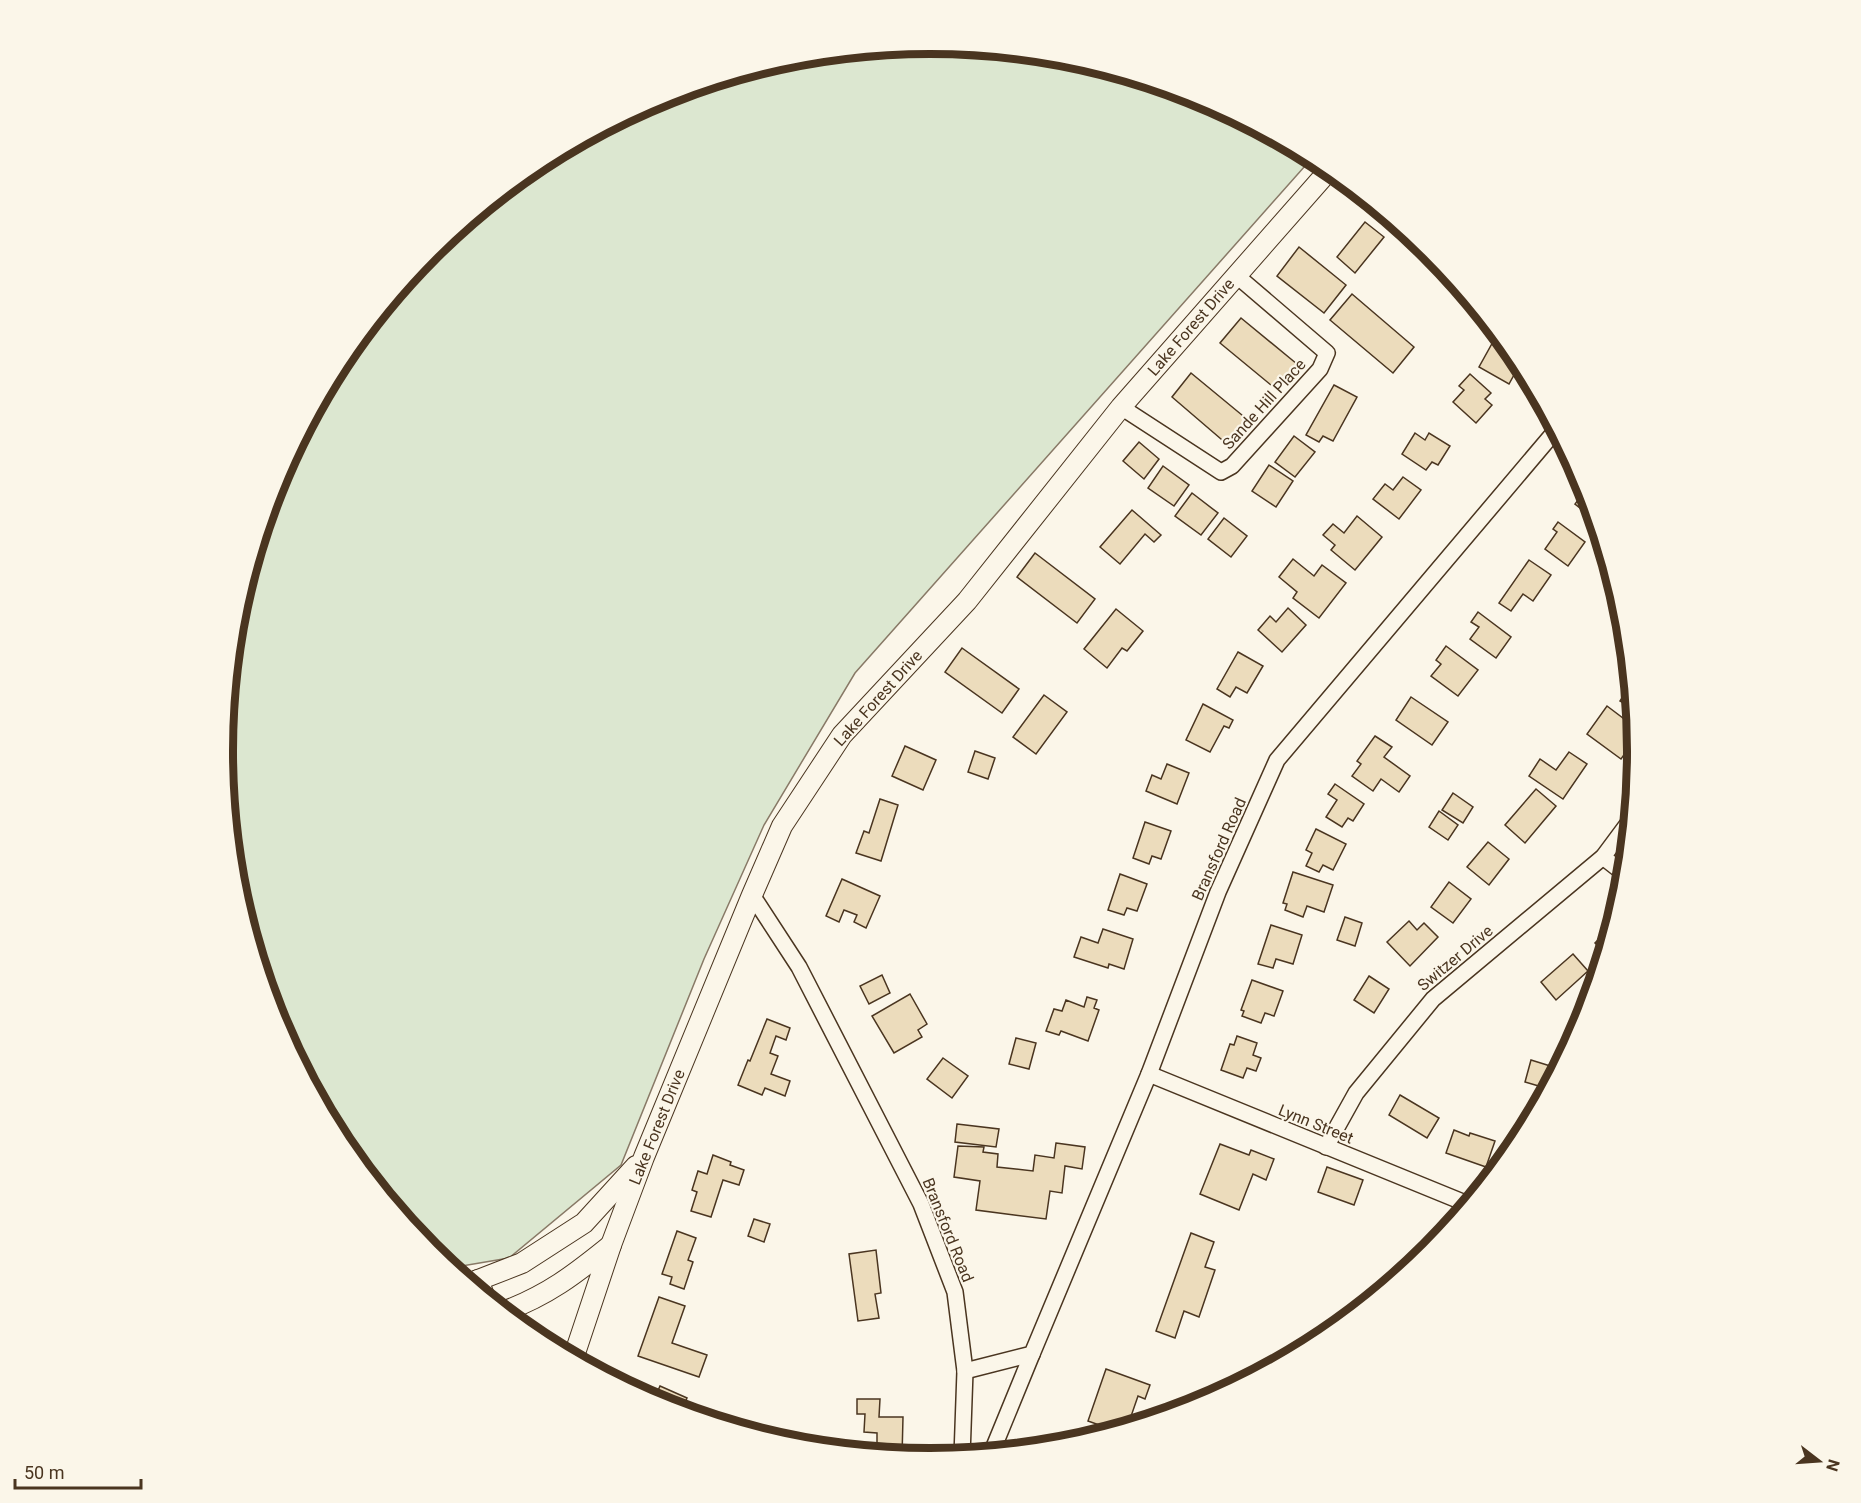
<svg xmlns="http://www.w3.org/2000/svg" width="1861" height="1503" font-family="Roboto,sans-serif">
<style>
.green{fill:#dce7d0;stroke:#887966;stroke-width:1.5}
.building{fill:#ecdcbc;stroke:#4a3520;stroke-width:1.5}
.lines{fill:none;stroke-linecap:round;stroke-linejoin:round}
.minor-casing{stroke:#4a3520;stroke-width:18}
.tertiary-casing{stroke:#4a3520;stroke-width:22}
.minor{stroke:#fbf6e9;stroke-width:15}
.tertiary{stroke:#fbf6e9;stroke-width:20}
.labels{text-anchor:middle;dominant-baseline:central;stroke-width:4.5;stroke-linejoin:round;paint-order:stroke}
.street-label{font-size:16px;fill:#4a3520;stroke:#fbf6e9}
.rim{fill:none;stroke:#4a3520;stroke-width:8}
</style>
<rect width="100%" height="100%" fill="#fbf6e9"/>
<path class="green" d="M930,44L1069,57L1202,98L1313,157L855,673L764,825L704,959L621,1165L509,1258L450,1268L430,1252L342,1145L276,1022L236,889L223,751L236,613L277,480L342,358L430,251L537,163L660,97L793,57Z"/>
<g class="building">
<path d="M1384,212L1403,228L1402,229L1383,215Z"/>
<path d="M1365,222L1384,237L1355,273L1337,257Z"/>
<path d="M1299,247L1346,285L1324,313L1277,276Z"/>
<path d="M1352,294L1414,347L1393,373L1330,320Z"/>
<path d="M1241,318L1297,364L1277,390L1220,343Z"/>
<path d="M1494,340L1513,351L1521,362L1509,384L1479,367Z"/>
<path d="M1191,373L1248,420L1228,445L1172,397Z"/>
<path d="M1470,374L1491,393L1485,399L1492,405L1476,423L1453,402L1464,390L1459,386Z"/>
<path d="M1334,385L1357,397L1333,441L1323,436L1319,442L1306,435Z"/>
<path d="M1415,433L1425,440L1429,433L1450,446L1438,465L1432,462L1426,470L1402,454Z"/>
<path d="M1294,436L1315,452L1295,477L1275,462Z"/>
<path d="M1139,442L1159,459L1144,479L1123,461Z"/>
<path d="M1269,465L1293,481L1276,507L1252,491Z"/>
<path d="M1163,466L1189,485L1174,506L1148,488Z"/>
<path d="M1403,477L1421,490L1399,519L1373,499L1385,484L1393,490Z"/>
<path d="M1587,488L1594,510L1590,516L1575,504Z"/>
<path d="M1192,493L1218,513L1201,535L1175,516Z"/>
<path d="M1132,510L1161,535L1154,542L1145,534L1120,564L1100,547Z"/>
<path d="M1357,516L1382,537L1355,570L1331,550L1335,545L1323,535L1333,524L1344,533Z"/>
<path d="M1224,518L1247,536L1231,557L1208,539Z"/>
<path d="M1558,522L1585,542L1568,566L1545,549L1557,532L1553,529Z"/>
<path d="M1035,553L1095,599L1077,623L1017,577Z"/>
<path d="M1293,559L1314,576L1322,565L1346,583L1319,618L1293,598L1297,592L1279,577Z"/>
<path d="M1529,560L1551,575L1533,601L1523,594L1511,611L1499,603Z"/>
<path d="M1288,608L1306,625L1282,652L1258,630L1270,616L1276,622Z"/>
<path d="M1116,609L1143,631L1127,651L1122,648L1107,668L1084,649Z"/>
<path d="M1478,612L1511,637L1496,658L1470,639L1479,627L1471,622Z"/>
<path d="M1446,646L1478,670L1458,696L1431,676L1441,664L1436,660Z"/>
<path d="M962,648L1019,689L1002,713L945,672Z"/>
<path d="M1238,652L1263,666L1247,693L1236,687L1230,697L1217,689Z"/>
<path d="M1632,682L1634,709L1620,701Z"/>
<path d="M1044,695L1067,712L1036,754L1013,737Z"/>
<path d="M1411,697L1448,722L1432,745L1396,720Z"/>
<path d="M1203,704L1233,720L1229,728L1224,726L1210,752L1186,740Z"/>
<path d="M1607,706L1636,728L1637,737L1621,759L1587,734Z"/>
<path d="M1375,736L1392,747L1384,757L1410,776L1399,792L1381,779L1373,791L1352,776L1361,764L1357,761Z"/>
<path d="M905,746L936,760L923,790L892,776Z"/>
<path d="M975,751L995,758L988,779L968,772Z"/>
<path d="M1569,752L1587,764L1563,799L1529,776L1540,759L1556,770Z"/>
<path d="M1167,764L1189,773L1177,804L1146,791L1152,775L1161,779Z"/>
<path d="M1335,784L1364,804L1353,821L1348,818L1342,827L1326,817L1337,800L1328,794Z"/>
<path d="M1536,789L1556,806L1525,843L1505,825Z"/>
<path d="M1453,793L1473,807L1463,823L1442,810Z"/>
<path d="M880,799L898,805L881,861L856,853L864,831L869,833Z"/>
<path d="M1439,811L1458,825L1448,840L1429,827Z"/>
<path d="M1145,822L1171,831L1161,859L1152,856L1149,864L1133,858Z"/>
<path d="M1316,829L1346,844L1333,870L1323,865L1319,872L1306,866L1312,853L1306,850Z"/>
<path d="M1488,842L1509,859L1489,885L1467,867Z"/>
<path d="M1293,872L1333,885L1324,912L1307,906L1303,917L1285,910L1287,904L1283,903Z"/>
<path d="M1120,874L1147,884L1137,911L1127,908L1124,915L1108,910Z"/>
<path d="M842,879L880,896L866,928L854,922L857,915L844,910L839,922L826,916Z"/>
<path d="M1449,882L1471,899L1453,923L1431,907Z"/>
<path d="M1345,917L1362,923L1355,946L1337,940Z"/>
<path d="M1409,921L1417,930L1424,923L1438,937L1410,966L1387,942Z"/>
<path d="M1614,924L1606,953L1595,943Z"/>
<path d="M1271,925L1302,935L1293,964L1276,959L1273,968L1258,964Z"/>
<path d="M1103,929L1133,939L1124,969L1109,964L1108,968L1074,957L1081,937L1098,943Z"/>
<path d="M1573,954L1588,971L1556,1000L1541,982Z"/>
<path d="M882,975L890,993L869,1004L860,986Z"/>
<path d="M1369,976L1389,989L1374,1013L1354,1000Z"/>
<path d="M1252,980L1283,991L1274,1016L1265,1013L1261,1023L1242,1016L1244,1011L1241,1010Z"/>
<path d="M910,994L927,1024L918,1030L922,1037L894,1053L872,1016Z"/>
<path d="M1087,997L1097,1000L1094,1008L1099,1010L1088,1041L1061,1031L1059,1035L1046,1031L1054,1009L1062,1011L1066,1000L1084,1007Z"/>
<path d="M767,1019L790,1028L786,1040L776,1036L770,1053L778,1056L771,1074L790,1081L785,1096L765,1088L762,1095L738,1085L748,1060L750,1061Z"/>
<path d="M1237,1036L1257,1043L1253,1055L1261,1058L1256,1071L1247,1068L1243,1078L1221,1070L1230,1044L1234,1045Z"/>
<path d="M1016,1038L1036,1043L1029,1069L1009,1064Z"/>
<path d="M943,1058L968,1076L952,1098L927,1079Z"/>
<path d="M1531,1060L1560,1069L1549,1089L1525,1082Z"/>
<path d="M1400,1095L1439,1118L1427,1138L1389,1115Z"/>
<path d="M957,1124L999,1129L996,1147L955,1142Z"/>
<path d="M1454,1130L1469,1136L1470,1133L1495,1141L1486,1167L1446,1153Z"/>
<path d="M1056,1143L1085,1147L1082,1169L1065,1166L1062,1193L1050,1191L1046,1219L976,1210L980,1181L954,1177L958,1146L984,1147L983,1152L998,1154L997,1167L1033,1171L1035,1155L1054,1158Z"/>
<path d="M1220,1144L1249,1155L1251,1150L1274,1159L1266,1180L1253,1174L1239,1210L1200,1194Z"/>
<path d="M713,1155L731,1162L730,1165L744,1170L739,1185L723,1180L711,1217L691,1211L697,1192L692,1190L698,1171L707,1174Z"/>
<path d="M1327,1167L1363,1180L1354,1205L1318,1192Z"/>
<path d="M754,1219L770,1224L764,1242L748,1236Z"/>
<path d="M677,1231L696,1238L688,1260L693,1262L684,1289L670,1284L672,1277L662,1274Z"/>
<path d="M1191,1233L1214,1242L1205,1267L1215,1270L1199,1317L1184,1311L1175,1338L1156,1331Z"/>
<path d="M876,1250L881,1293L875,1294L879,1318L858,1321L849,1254Z"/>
<path d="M659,1297L685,1306L672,1343L707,1355L699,1377L638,1356Z"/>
<path d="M1106,1369L1150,1385L1145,1399L1138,1396L1127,1428L1116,1431L1088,1421Z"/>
<path d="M660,1386L687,1398L681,1412L653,1402Z"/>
<path d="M857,1399H880L879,1417H903L902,1457L877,1453V1433L864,1432L865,1414H857Z"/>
</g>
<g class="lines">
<g class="minor-casing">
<g id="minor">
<path d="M1121,407L1221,472L1232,466L1320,369L1327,353L1237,276"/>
<path d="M1603,857L1626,875"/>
<path d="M752,895L799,967L921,1204L955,1292L965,1371L962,1456"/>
<path d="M1149,1074L1470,1205"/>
<path d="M1326,1147L1356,1093L1433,999L1603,857L1632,818"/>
<path d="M965,1371L1032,1354L1149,1074L1218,892L1277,760L1557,429"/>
<path d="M991,1454L1032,1354"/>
</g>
</g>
<g class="tertiary-casing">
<g id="tertiary">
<path d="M478,1280L485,1298"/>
<path d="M468,1284L522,1263L584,1223L636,1166"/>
<path d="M503,1312C548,1295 574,1275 611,1245"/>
<path d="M573,1359L611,1245L644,1157L752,895L782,826L842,735L967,601L1121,407L1331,168"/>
</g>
</g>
<use href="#minor" class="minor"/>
<use href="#tertiary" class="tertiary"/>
</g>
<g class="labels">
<g class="street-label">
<text transform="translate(1191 327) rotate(-49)">Lake Forest Drive</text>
<text transform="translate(1264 404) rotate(-48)">Sande Hill Place</text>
<text transform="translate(878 698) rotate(-48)">Lake Forest Drive</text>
<text transform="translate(1219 849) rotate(-66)">Bransford Road</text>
<text transform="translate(1455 958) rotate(-40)">Switzer Drive</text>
<text transform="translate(1316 1124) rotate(22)">Lynn Street</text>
<text transform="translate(657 1127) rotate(-68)">Lake Forest Drive</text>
<text transform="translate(948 1230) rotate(68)">Bransford Road</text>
</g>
</g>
<path d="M0 0H1861V1503H0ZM233 751a697 697 0 1 1 1394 0a697 697 0 1 1-1394 0Z" fill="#fbf6e9" fill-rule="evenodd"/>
<path class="rim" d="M233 751a697 697 0 1 1 1394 0a697 697 0 1 1-1394 0Z"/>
<g transform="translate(1819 1461) rotate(107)" stroke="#fbf6e9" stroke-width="4.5" paint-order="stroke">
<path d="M0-4.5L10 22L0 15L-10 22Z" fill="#4a3520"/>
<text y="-9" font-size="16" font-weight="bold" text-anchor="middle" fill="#4a3520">N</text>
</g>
<path d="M15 1479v9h126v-9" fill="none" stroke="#4a3520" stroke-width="3"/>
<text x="24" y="1479" font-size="18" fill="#4a3520" stroke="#fbf6e9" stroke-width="4.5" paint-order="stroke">50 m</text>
</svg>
